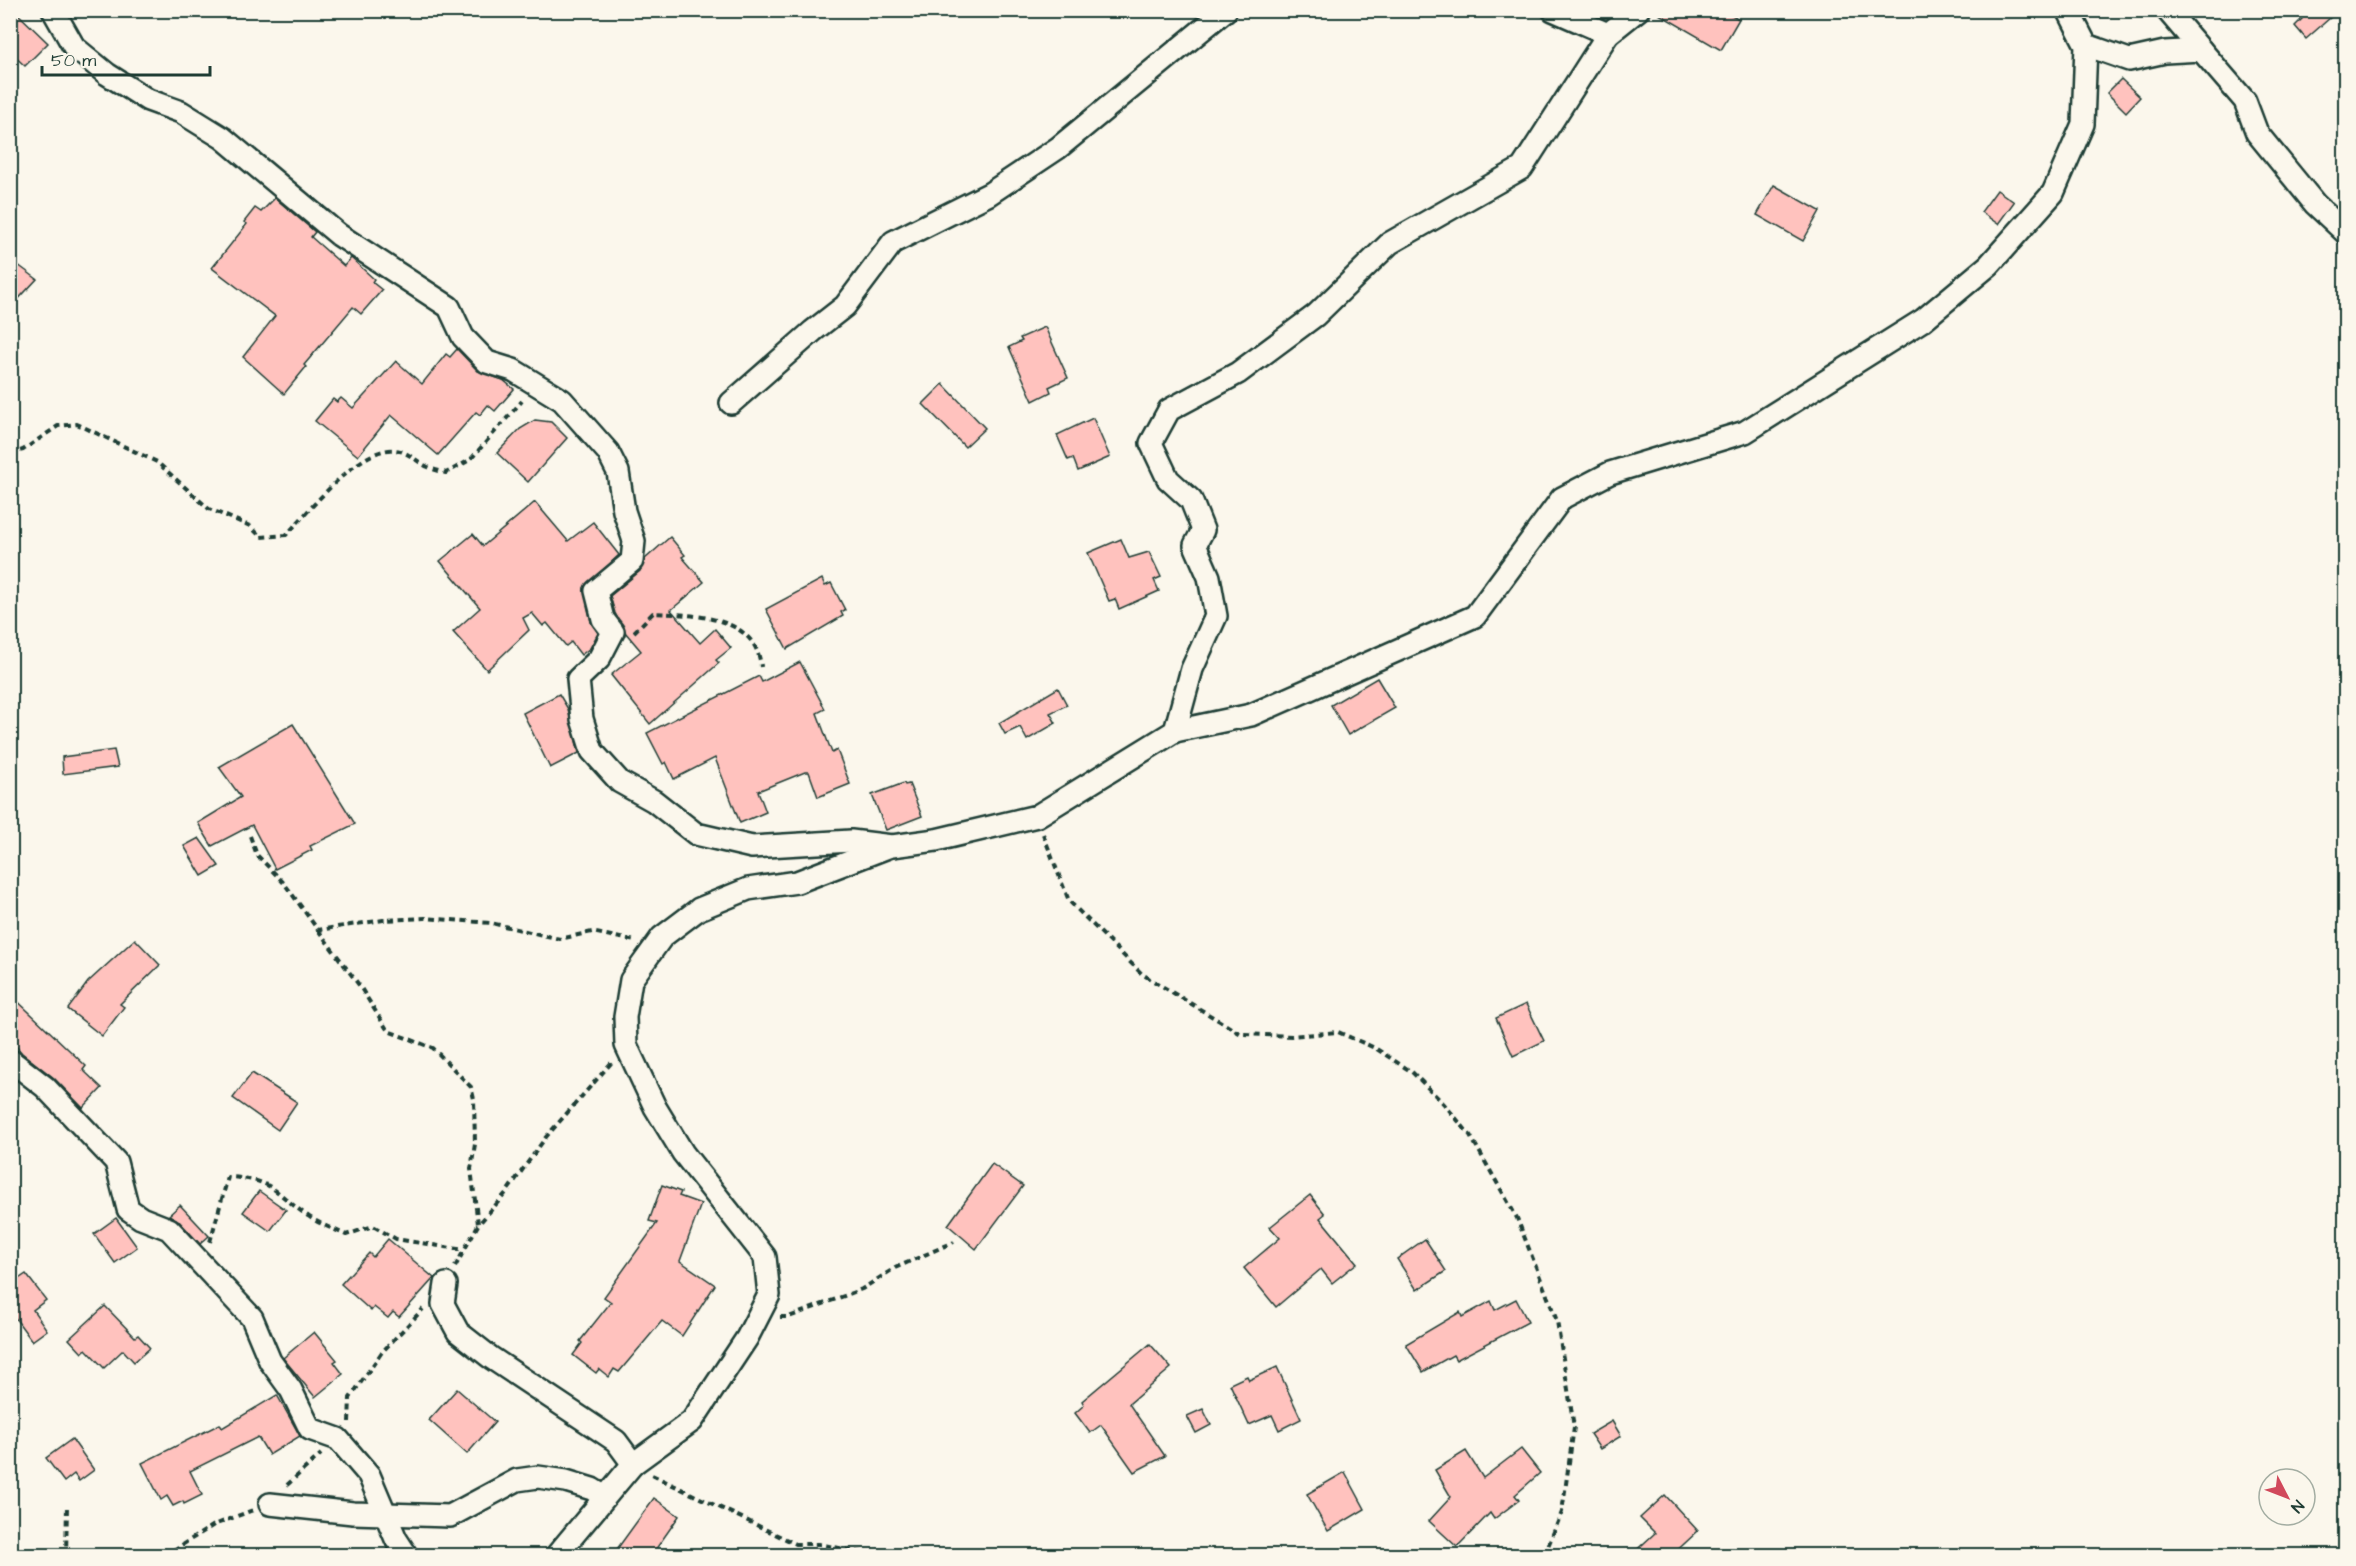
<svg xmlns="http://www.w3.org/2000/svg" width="2356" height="1566" font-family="'Architects Daughter',sans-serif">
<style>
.building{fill:#ffc2be;stroke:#1f3d34;stroke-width:1.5}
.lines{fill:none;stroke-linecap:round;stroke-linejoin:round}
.street-casing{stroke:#1f3d34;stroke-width:26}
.path{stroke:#1f3d34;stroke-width:4;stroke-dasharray:6 4.5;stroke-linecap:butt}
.street{stroke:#fbf7ec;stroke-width:21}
</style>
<rect width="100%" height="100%" fill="#fbf7ec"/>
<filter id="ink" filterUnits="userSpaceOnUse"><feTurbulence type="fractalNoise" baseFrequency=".0167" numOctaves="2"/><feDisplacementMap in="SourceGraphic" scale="12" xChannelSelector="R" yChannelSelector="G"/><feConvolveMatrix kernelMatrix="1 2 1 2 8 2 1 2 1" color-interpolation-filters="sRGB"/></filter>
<g filter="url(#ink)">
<g class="building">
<path d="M10,10H14L48,43L25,66L10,52Z"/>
<path d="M1652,10H1723L1739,19L1721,50Z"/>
<path d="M2295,10H2339L2306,39L2295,26L2302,19Z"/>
<path d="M2121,79L2140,97L2126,112L2107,93Z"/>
<path d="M1774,185L1820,211L1803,241L1757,215Z"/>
<path d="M1997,190L2014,202L1998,224L1981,212Z"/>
<path d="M275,198L315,232L311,237L344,266L351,258L374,279L372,282L382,290L361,314L353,307L304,365L306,367L284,394L243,357L275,316L212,268L247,224L244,222L255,208L261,212Z"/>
<path d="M10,259L37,279L10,308Z"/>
<path d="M1045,327L1068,378L1049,387L1051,392L1033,401L1009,347L1022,341L1020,338Z"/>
<path d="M457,349L478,371L503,380L514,389L495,411L488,405L480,415L476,412L438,455L391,415L358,456L315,421L333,399L337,402L341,398L353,408L396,361L422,384L446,354L450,357Z"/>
<path d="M943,384L985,428L965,447L923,404Z"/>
<path d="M1093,418L1110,457L1078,471L1073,458L1068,460L1057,435Z"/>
<path d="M535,420L551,422L567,438L528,482L497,453L520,429Z"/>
<path d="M535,502L568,541L593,522L619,555L584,588L591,622L598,633L590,648L581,655L571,642L566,646L547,623L543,626L532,613L523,618L529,630L487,670L453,632L480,608L440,561L473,534L483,546Z"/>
<path d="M670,537L685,555L682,557L704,582L671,610L700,643L715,629L731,648L716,660L719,663L650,724L611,675L641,651L625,632L615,613L610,596L640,571L645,559Z"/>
<path d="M1121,539L1129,558L1149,552L1161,577L1154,580L1159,591L1119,609L1115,599L1109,601L1088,553Z"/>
<path d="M822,579L825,586L831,583L845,610L841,612L843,616L787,649L766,609Z"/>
<path d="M800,662L825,709L817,713L832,753L837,750L850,784L818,797L809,772H805L758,791L766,812L740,823L715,758L674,779L666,762L663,764L647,733L759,676L762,682Z"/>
<path d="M1377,678L1395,708L1348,735L1331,705Z"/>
<path d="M1058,688L1067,705L1050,713L1056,723L1027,740L1020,727L1005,734L999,723Z"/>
<path d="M559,694L568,709L579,753L550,768L523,713Z"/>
<path d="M293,724L355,824L310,846L312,850L275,869L252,825L212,846L198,823L241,797L219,767Z"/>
<path d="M114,750L118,767L63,774L62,757Z"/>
<path d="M904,783L905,785L909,784L922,816L886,830L872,795Z"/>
<path d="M199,838L219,866L202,876L184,846Z"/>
<path d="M135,939L160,965L120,1004L124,1007L102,1036L68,1009L88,982Z"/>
<path d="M10,994L86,1066L83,1070L102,1088L83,1108L54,1078L22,1053L10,1039Z"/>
<path d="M1526,1004L1544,1041L1513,1056L1496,1018Z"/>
<path d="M252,1073L297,1102L278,1130L233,1098Z"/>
<path d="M992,1164L1023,1186L976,1249L948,1225Z"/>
<path d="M662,1185L681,1192L679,1196L701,1204L680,1261L715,1285L682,1336L662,1321L619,1372L614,1369L609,1377L599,1369L596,1373L573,1355L582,1343L580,1341L611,1302L604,1297L657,1223L649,1221Z"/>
<path d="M259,1191L286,1210L270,1231L243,1212Z"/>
<path d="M1310,1195L1325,1214L1320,1218L1357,1263L1332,1283L1321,1269L1276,1307L1244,1268L1280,1238L1270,1227Z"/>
<path d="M180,1205L209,1236L200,1244L178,1220L169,1215Z"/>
<path d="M116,1218L137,1247L115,1263L94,1234Z"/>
<path d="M388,1239L434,1278L399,1317L393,1312L388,1318L374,1307L371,1311L341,1284L369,1253L373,1257Z"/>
<path d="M1425,1239L1446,1271L1417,1290L1397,1259Z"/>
<path d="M26,1274L46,1300L33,1310L47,1330L32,1341L10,1311V1285Z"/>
<path d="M1516,1299L1528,1322L1456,1360L1453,1355L1423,1372L1406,1344L1460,1312L1462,1317L1491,1301L1495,1310Z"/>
<path d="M105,1306L135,1337L138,1335L150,1348L134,1362L123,1350L104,1368L86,1349L82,1353L69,1339Z"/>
<path d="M314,1332L337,1360L334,1362L343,1374L315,1397L283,1358Z"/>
<path d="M1150,1344L1171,1368L1129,1404L1165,1456L1134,1472L1101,1425L1090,1433L1075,1413L1084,1405L1082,1401Z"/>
<path d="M1277,1367L1301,1419L1279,1430L1272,1415L1249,1425L1230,1384L1247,1376L1249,1380Z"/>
<path d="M457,1389L495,1422L467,1454L429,1420Z"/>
<path d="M277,1395L300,1436L269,1455L258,1437L190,1471L202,1495L184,1504L183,1501L173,1506L167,1496L161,1500L142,1463L220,1424L222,1428Z"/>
<path d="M1203,1409L1211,1425L1196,1433L1187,1416Z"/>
<path d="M1612,1421L1621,1436L1600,1449L1590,1434Z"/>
<path d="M72,1439L94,1470L79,1481L74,1474L64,1482L46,1458Z"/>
<path d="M1521,1449L1540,1473L1515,1495L1519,1500L1494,1519L1490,1513L1457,1547L1429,1521L1451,1497L1435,1470L1466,1451L1483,1478Z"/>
<path d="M1345,1472L1365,1509L1328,1531L1307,1494Z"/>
<path d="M1665,1495L1698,1531L1671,1556H1630L1655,1533L1640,1518Z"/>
<path d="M654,1498L679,1516L651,1556H612Z"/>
</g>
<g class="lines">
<g class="street-casing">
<g id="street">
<path d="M53,10L74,47L107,74L148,100L181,112L223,138L339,235L449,307L463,337L487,362L513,370L562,400L608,452L618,472L624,511L634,541L632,561L596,591L603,619L613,632L599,659L578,679L582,719L592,751L620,782L654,801L696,834L752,847L851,841L892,846L936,840L1037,816L1175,731L1192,669L1216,616L1209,577L1195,545L1203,530L1191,500L1168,479L1151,443L1169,410L1238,373L1316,315L1390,243L1522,168L1608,34L1638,10"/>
<path d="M1553,10L1608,34"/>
<path d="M2068,10L2086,45L2129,60L2165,52L2201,50L2245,101L2257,133L2315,204L2346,233"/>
<path d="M2167,10L2201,50"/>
<path d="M731,403L813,331L845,306L893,242L989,194L1058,148L1226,10"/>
<path d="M1175,731L1251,715L1475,616L1562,498L1610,473L1745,432L1923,320L1989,265L2053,193L2083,124L2086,45"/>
<path d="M10,1060L45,1087L116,1162L128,1209L141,1218L169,1229L252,1318L270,1361L291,1390L310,1429L338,1439L369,1475L396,1539L407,1556"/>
<path d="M446,1284L443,1304L458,1332L490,1357L616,1441L633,1464"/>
<path d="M270,1504L353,1513L450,1516L517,1480L538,1477L566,1481L592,1489L605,1497"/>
<path d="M556,1556L633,1464L692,1421L747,1338L769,1295L765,1257L683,1153L655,1107L626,1045L625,1017L631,980L662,937L699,909L748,889L797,882L888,847"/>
</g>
</g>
<g class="path">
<path d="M10,454L23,450L58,426L77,424L157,462L209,509L250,526L261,537L286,535C310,511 363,440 400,451C410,454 419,463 428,467C434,470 440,471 446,473L470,460L522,401"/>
<path d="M634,632L653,613C694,615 756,615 761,667"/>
<path d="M1043,834L1069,901L1142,974L1241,1034L1292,1036L1338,1032L1375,1048L1412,1072L1444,1104L1470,1135L1517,1218L1557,1321L1574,1427L1562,1512L1544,1556"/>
<path d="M250,836L257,855L284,883L318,930L383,920L425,918L491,923L560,939L592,932L635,941"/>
<path d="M318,930L359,985L388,1031L433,1048L471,1087L474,1099L475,1144L471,1169L478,1224"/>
<path d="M210,1242L228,1177C275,1179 274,1193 308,1216C319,1224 334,1229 346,1235L373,1226L396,1239L464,1250"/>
<path d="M455,1267L478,1225L506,1193L546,1137L612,1062"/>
<path d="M780,1317H789L862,1289L895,1268L954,1242"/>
<path d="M349,1422L350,1398L382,1352L423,1309"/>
<path d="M652,1475L796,1544H819L879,1556"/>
<path d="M287,1485L321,1454"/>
<path d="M66,1556L67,1506"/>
<path d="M164,1556L214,1525L253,1510"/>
</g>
<use href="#street" class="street"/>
</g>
</g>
<rect width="2356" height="1566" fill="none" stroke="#fbf7ec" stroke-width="36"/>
<rect x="18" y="18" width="2320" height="1530" fill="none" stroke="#1f3d34" stroke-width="2" filter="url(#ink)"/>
<g transform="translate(2287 1497) rotate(132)"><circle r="28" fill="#fbf7ec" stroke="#a3ada2" stroke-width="1.5"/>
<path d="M0-4.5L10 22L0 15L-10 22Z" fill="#d1495b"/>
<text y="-9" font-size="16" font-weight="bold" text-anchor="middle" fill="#1f3d34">N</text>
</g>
<path d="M42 66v9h168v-9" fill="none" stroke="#1f3d34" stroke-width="3"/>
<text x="51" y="66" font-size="18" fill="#1f3d34" stroke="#fbf7ec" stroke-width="4.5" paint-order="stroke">50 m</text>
</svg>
